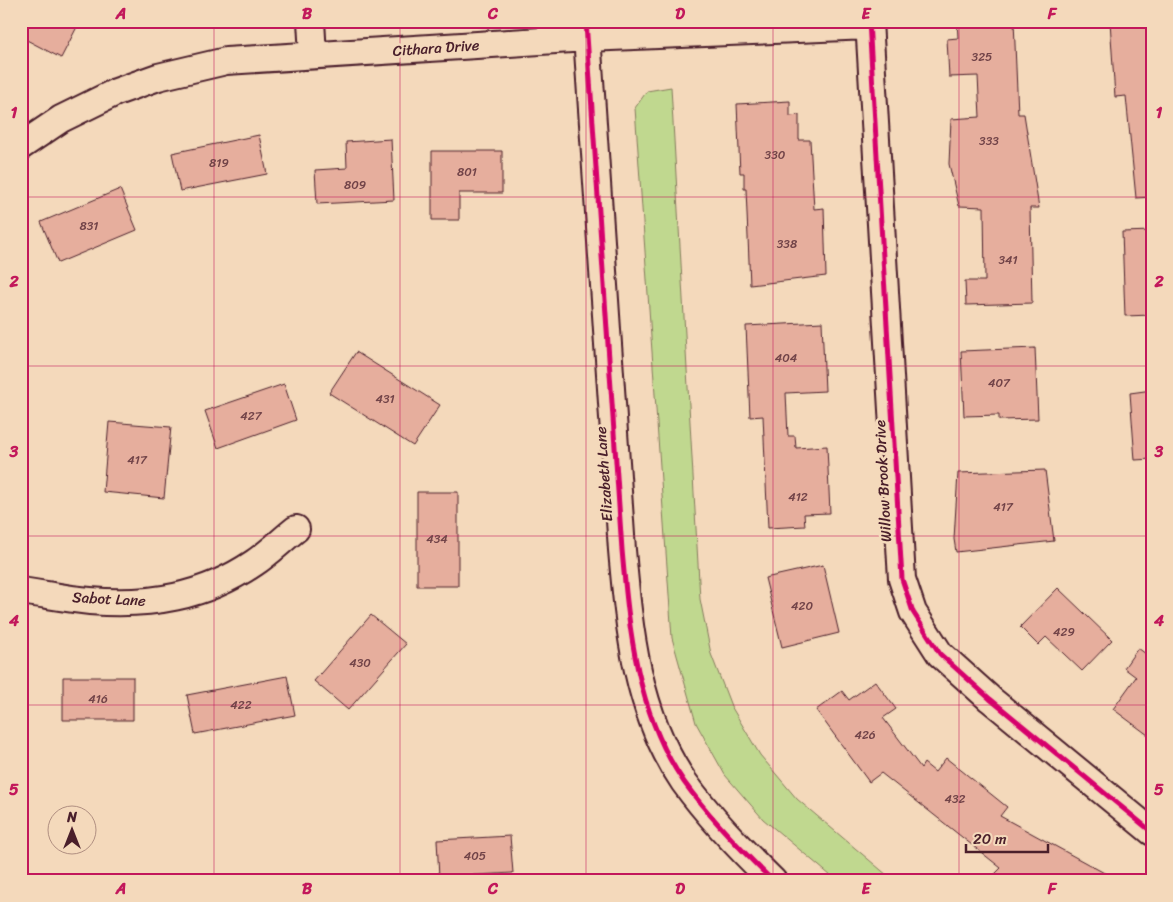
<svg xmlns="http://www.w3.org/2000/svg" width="1173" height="902" font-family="Sriracha,sans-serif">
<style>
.green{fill:#c0d88f;stroke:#857c5d}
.building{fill:#e6ae9d;stroke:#4a1f2b}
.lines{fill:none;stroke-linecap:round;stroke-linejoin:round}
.street-casing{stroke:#4a1f2b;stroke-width:30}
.street{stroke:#f4d9bb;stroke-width:26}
.cycleway-casing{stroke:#f4d9bb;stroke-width:8}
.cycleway{stroke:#d6006c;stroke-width:5}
.grid{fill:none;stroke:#c2185b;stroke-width:1;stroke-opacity:0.55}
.labels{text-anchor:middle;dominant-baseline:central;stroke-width:5;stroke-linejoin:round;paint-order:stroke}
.number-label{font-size:12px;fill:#714348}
.street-label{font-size:15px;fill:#4a1f2b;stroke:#f4d9bb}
.neatline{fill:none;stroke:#c2185b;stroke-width:2}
.grid-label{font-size:16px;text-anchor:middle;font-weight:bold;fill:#c2185b}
</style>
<rect width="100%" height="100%" fill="#f4d9bb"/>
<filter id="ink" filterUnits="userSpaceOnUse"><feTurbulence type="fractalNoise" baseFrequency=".02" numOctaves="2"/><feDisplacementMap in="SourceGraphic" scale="10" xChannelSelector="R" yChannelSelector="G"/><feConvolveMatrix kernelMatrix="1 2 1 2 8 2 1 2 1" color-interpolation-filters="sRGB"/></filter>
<g filter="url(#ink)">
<path class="green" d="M 671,87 L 700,599 L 711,654 L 731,706 L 760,755 L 797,799 L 894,881 L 837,881 L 763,819 L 725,775 L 696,723 L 672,638 L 635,108 L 647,91 Z"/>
<path class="building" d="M 21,21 L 80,21 L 61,58 L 21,37 Z
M 957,21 L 1014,21 L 1018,114 L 1024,114 L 1039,208 L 1030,208 L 1032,303 L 966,305 L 965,281 L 985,281 L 984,207 L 959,206 L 949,164 L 951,119 L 980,117 L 978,76 L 949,77 L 947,39 L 958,38 Z
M 1110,21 L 1152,21 L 1152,197 L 1136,198 L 1126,96 L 1115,97 Z
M 790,101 L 790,116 L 799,115 L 799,140 L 810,140 L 814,209 L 824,208 L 826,276 L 750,285 L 746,189 L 744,189 L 744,173 L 740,173 L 737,104 Z
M 259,135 L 267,174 L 180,191 L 172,153 Z
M 391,139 L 394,200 L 317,204 L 315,170 L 347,168 L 346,142 Z
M 432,151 L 502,151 L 502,193 L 459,193 L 459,220 L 432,220 Z
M 120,189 L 137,230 L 58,263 L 41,222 Z
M 1152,231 L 1152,315 L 1125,316 L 1122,232 Z
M 822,322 L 825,391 L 786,393 L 788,436 L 795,436 L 796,448 L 827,446 L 830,513 L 804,514 L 805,526 L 768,528 L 763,416 L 750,417 L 746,326 Z
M 1035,348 L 1038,419 L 999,420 L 999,415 L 964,416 L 961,351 Z
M 356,352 L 440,405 L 413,446 L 329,393 Z
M 284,384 L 296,420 L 218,448 L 205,411 Z
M 1152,390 L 1152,459 L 1135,460 L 1130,393 Z
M 109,422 L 171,427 L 164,498 L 103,492 Z
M 1045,470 L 1054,541 L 956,552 L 954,539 L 958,473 Z
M 417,492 L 458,492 L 458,586 L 417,586 Z
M 823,565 L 839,633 L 782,647 L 765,578 Z
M 1058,588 L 1112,640 L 1082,671 L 1046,637 L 1038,645 L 1020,627 Z
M 371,615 L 406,644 L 348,710 L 314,681 Z
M 1138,648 L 1150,657 L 1152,654 L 1152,738 L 1113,709 L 1136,677 L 1124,668 Z
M 287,676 L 295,715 L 195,734 L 187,695 Z
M 63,677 L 133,677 L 133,720 L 63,720 Z
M 875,681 L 896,709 L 883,718 L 921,768 L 924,763 L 935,772 L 946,758 L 1007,807 L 1000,816 L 1119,881 L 988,881 L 1001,868 L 881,773 L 869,782 L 816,710 L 842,691 L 849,700 Z
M 510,836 L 513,873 L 439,877 L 437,840 Z"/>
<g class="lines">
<defs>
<path id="street" d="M 311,21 L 313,55
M 586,21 L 622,550 C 629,630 637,714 684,782 C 710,818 741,850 773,881
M 869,21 L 902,579 L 913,612 L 940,654 L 990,699 L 1152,832
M 21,146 L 61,119 L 116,92 L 158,77 L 226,61 L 587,38 L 869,26
M 21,591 C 44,594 67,599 90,601 C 150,606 204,597 254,563 C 269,553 282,540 296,529"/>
</defs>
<use href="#street" class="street-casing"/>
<use href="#street" class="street"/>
<defs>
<path id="cycleway" d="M 586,21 L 622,550 C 629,630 637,714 684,782 C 710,818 741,850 773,881
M 869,21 L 902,579 L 913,612 L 940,654 L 990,699 L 1152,832"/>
</defs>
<use href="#cycleway" class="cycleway-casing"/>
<use href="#cycleway" class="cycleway"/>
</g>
</g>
<path class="grid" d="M 214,21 L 214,881M 400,21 L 400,881M 586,21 L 586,881M 773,21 L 773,881M 959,21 L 959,881M 21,197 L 1152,197M 21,366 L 1152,366M 21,536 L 1152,536M 21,705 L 1152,705"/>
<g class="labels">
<g class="number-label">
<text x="982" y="57">325</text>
<text x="989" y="141">333</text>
<text x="775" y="155">330</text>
<text x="219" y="163">819</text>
<text x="467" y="172">801</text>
<text x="355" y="185">809</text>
<text x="89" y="226">831</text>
<text x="787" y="244">338</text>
<text x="1008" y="260">341</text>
<text x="786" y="358">404</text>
<text x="999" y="383">407</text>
<text x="385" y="399">431</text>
<text x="251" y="416">427</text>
<text x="137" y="460">417</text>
<text x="798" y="497">412</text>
<text x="1003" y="507">417</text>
<text x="437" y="539">434</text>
<text x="802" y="606">420</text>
<text x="1064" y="632">429</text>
<text x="360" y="663">430</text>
<text x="98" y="699">416</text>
<text x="241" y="705">422</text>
<text x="865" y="735">426</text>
<text x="955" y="799">432</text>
<text x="475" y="856">405</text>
</g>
<g class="street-label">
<text transform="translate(436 48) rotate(-4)">Cithara Drive</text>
<text transform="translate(604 474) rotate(-94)">Elizabeth Lane</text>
<text transform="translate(883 481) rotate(-93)">Willow Brook Drive</text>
<text transform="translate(109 599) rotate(3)">Sabot Lane</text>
</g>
</g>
<rect width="1173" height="902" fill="none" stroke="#f4d9bb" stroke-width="55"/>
<g transform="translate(72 830)"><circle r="24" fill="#f4d9bb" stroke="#b08f81"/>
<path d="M0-4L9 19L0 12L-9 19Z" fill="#4a1f2b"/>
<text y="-8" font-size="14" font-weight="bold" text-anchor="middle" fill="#4a1f2b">N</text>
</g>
<path d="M966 844v8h82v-8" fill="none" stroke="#4a1f2b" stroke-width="2.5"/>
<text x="973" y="844" font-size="15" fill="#4a1f2b" stroke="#f4d9bb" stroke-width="4" paint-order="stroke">20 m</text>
<rect x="28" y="28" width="1118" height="846" class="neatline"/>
<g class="grid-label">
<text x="121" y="19">A</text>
<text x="307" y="19">B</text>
<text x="493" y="19">C</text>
<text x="680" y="19">D</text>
<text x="866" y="19">E</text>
<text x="1052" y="19">F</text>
<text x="14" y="118">1</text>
<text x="1159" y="118">1</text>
<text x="14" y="287">2</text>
<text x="1159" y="287">2</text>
<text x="14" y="457">3</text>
<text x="1159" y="457">3</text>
<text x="14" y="626">4</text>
<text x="1159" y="626">4</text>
<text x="14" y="795">5</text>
<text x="1159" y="795">5</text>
<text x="121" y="894">A</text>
<text x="307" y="894">B</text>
<text x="493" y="894">C</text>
<text x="680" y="894">D</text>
<text x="866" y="894">E</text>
<text x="1052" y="894">F</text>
</g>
</svg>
